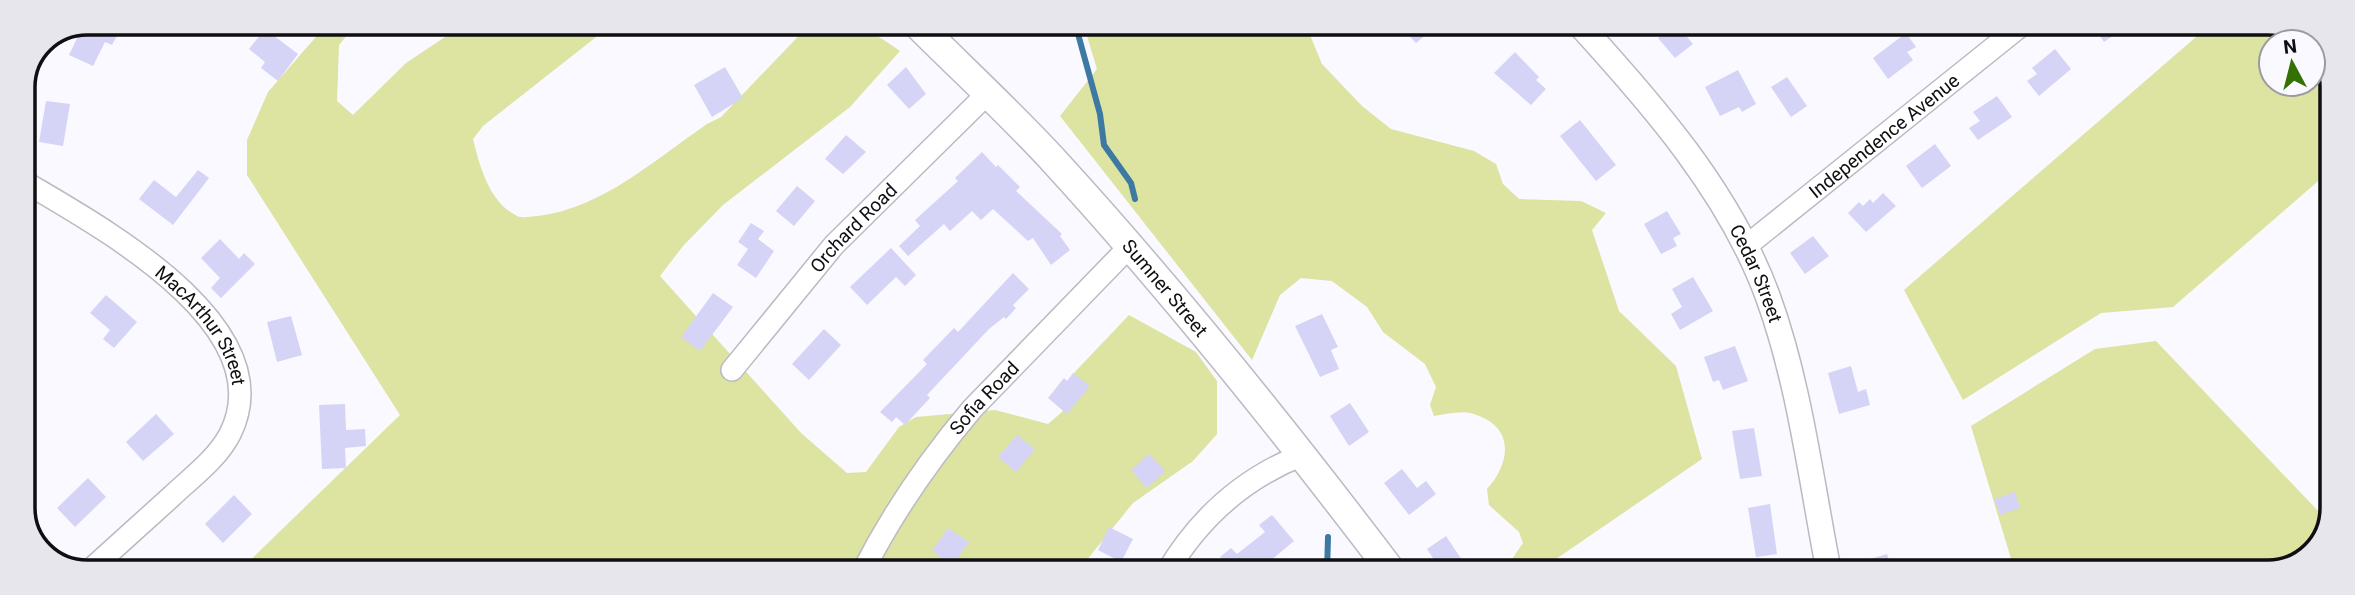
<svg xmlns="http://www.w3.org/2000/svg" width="2355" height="595" font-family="Roboto,sans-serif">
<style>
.green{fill:#dde3a1}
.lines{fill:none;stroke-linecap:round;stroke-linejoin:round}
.stream{stroke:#3d79a2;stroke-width:6}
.building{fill:#d5d4f6}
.minor-casing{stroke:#babac3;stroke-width:24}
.tertiary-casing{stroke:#babac3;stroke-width:27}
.secondary-casing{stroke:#babac3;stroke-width:31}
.minor{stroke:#fff;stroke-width:21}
.tertiary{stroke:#fff;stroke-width:24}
.secondary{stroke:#fff;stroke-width:28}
.labels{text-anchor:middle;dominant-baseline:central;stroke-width:5;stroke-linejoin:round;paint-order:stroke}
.street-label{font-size:19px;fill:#0f0f12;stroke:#f9f9ff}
.rim{fill:none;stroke:#0f0f12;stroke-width:3.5}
</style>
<rect width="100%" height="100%" fill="#f9f9ff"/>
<path class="green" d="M 328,23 L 357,23 L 339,45 L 337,101 L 353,115 L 406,63 L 466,23 L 614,23 L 483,126 L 473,139 C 480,167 489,202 517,216 C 524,219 531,216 538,216 C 603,208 654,160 707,124 L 721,117 L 811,23 C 852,23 867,27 900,51 L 850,107 L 723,205 L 683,246 L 660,276 L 801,433 L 847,473 L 866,472 L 899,427 L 916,417 L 995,410 L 1048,424 L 1062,412 L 1072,375 L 1129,315 L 1196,352 L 1217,381 L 1217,434 L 1193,461 L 1133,503 L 1077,572 L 239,571 L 400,415 L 247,175 L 247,140 L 268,92 Z
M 1083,23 L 1305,23 L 1322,64 L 1362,106 L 1391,129 L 1474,151 L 1496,164 L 1503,184 L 1519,199 L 1581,201 L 1606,213 L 1592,230 L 1619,311 L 1676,366 L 1702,459 L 1537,572 L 1503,572 L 1523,543 L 1519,532 L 1489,505 L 1487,489 C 1511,462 1515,427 1474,414 C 1462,410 1447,414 1434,416 L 1430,405 L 1436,387 L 1425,364 L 1383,332 L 1367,307 L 1332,281 L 1301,278 L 1280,295 L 1252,360 L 1060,116 L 1097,69 Z
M 2211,24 L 2281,24 L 2312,42 L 2271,42 L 2271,84 L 2313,84 L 2313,43 L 2316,45 L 2332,79 L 2332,169 L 2173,307 L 2101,313 L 1963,400 L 1904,290 Z
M 2156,341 L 2321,514 L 2331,506 L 2331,521 L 2307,559 L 2268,572 L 2015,572 L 1971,426 L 2095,349 Z"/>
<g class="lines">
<path class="stream" d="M 1075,23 L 1100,114 L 1104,145 L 1131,183 L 1135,199
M 1327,572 L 1328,537"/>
</g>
<path class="building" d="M 100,23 L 119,32 L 112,45 L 105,42 L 93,66 L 69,55 L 84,24 Z
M 1398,24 L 1439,24 L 1416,43 Z
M 1655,24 L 1676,24 L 1693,44 L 1675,58 L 1658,38 L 1663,33 Z
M 2092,24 L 2130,24 L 2104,42 Z
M 265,29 L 298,54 L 278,81 L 261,68 L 265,62 L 249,49 Z
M 1906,33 L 1916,47 L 1907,52 L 1913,60 L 1888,79 L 1873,58 Z
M 2055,49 L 2071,69 L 2039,96 L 2027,81 L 2037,74 L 2032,68 Z
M 1515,52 L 1539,77 L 1536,80 L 1546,89 L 1531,105 L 1494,73 Z
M 725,67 L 743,98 L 712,117 L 694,85 Z
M 906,67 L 926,94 L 909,109 L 887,85 Z
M 1738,70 L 1756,104 L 1742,112 L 1739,107 L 1720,116 L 1705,87 Z
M 1787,77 L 1807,106 L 1791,117 L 1771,87 Z
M 1997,96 L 2012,117 L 1978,140 L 1969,128 L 1980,121 L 1973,112 Z
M 46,101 L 70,104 L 63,146 L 39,142 Z
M 1580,120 L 1616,165 L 1596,181 L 1560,136 Z
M 846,135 L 866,152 L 843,174 L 825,159 Z
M 1935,144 L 1951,166 L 1922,188 L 1906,166 Z
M 982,152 L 996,167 L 998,165 L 1020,187 L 1016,191 L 1062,234 L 1060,236 L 1070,250 L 1051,265 L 1033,238 L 1028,241 L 993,209 L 981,220 L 972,211 L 950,231 L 944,224 L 908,256 L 899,246 L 920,226 L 915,220 L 958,181 L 955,178 Z
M 198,170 L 209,178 L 173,225 L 139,199 L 154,180 L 176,197 Z
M 797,186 L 815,201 L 794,226 L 776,211 Z
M 1883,193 L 1896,206 L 1866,232 L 1848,213 L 1859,202 L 1863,206 L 1870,199 L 1873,203 Z
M 1667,211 L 1681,234 L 1673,238 L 1677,246 L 1661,254 L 1644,224 Z
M 751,223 L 764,231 L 758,239 L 774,251 L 756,278 L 737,265 L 748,249 L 738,242 Z
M 1813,236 L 1829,256 L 1805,274 L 1790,253 Z
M 220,239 L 239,259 L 244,253 L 255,264 L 221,298 L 211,288 L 220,278 L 201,258 Z
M 891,248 L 916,275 L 905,286 L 896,277 L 867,305 L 850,287 Z
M 1013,273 L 1029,289 L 1013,305 L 1016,308 L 1006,319 L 1004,317 L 989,329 L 927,395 L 930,398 L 905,425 L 896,417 L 892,422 L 880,412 L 927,364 L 923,360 L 954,328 L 958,332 Z
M 1693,277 L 1713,311 L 1680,330 L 1671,314 L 1682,307 L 1672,289 Z
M 713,293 L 733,307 L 700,351 L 681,337 Z
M 106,295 L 137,322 L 114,348 L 103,339 L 110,330 L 90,313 Z
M 1322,314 L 1338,347 L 1331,350 L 1339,369 L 1320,377 L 1295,326 Z
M 291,316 L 302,355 L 277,362 L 267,322 Z
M 824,329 L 841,345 L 809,380 L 792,364 Z
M 1735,346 L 1748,381 L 1723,390 L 1719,380 L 1713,382 L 1704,357 Z
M 1851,366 L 1858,392 L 1866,389 L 1870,405 L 1839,414 L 1828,373 Z
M 1073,373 L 1090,386 L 1067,414 L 1048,398 L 1064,378 L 1067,381 Z
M 1350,403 L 1369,432 L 1349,446 L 1330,416 Z
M 345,404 L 346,430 L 365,429 L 366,446 L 345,448 L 346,468 L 322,469 L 319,405 Z
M 156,414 L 174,434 L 143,461 L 126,442 Z
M 1754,428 L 1762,476 L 1740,479 L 1732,431 Z
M 1017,435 L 1035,449 L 1016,472 L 998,457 Z
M 1149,454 L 1165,471 L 1147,488 L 1131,470 Z
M 1402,469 L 1417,488 L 1426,481 L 1436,494 L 1409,515 L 1384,483 Z
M 88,478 L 106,497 L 75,527 L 57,508 Z
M 2015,492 L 2020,508 L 2000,515 L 1994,499 Z
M 234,495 L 252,514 L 223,543 L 205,524 Z
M 1770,504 L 1777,554 L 1756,557 L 1748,508 Z
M 1272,515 L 1294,541 L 1257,572 L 1216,572 L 1225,564 L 1220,557 L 1231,548 L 1237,554 L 1265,532 L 1259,525 Z
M 1109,527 L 1133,539 L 1121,562 L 1098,550 Z
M 948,528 L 969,542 L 952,566 L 932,551 Z
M 1446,536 L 1470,572 L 1442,572 L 1427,549 Z
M 1887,554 L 1893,572 L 1844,572 L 1843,567 Z"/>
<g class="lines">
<defs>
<g id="minor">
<path id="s1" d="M 23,181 C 95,224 285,325 230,434 C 217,459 192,477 172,496 C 144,521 117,546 89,571"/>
<path id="s2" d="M 1745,247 L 2023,24"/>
<path id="s3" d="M 732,370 L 834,245 L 987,94"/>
<path id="s4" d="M 863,571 C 893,512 929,460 972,409 L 1130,246"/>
<path d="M 1167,572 C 1199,518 1244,478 1302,455"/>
</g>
<g id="tertiary">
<path id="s5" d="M 1579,24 C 1653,105 1730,193 1768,297 C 1800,385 1811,481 1829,572"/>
</g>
<g id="secondary">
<path id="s6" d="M 916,23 C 962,69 1011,114 1055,162 C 1174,292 1285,431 1392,572"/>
</g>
</defs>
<use href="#minor" class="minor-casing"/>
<use href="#tertiary" class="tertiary-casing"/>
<use href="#secondary" class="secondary-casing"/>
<use href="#minor" class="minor"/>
<use href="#tertiary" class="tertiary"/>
<use href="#secondary" class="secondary"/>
</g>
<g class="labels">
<g class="street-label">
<text stroke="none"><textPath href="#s2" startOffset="178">Independence Avenue</textPath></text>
<text stroke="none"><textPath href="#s3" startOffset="187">Orchard Road</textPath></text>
<text stroke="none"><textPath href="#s5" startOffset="308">Cedar Street</textPath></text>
<text stroke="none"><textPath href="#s6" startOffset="364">Sumner Street</textPath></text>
<text stroke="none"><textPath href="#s1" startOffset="234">MacArthur Street</textPath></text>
<text stroke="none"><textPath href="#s4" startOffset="212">Sofia Road</textPath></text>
</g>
</g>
<path d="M0 0H2355V595H0ZM87 35H2268A52 52 0 0 1 2320 87V508A52 52 0 0 1 2268 560H87A52 52 0 0 1 35 508V87A52 52 0 0 1 87 35Z" fill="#e6e6ec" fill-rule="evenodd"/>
<path class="rim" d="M87 35H2268A52 52 0 0 1 2320 87V508A52 52 0 0 1 2268 560H87A52 52 0 0 1 35 508V87A52 52 0 0 1 87 35Z"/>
<g transform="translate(2292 63) rotate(353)"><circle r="33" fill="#f9f9ff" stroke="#9b9ba0" stroke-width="2"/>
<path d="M0-5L12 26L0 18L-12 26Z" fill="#337105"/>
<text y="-10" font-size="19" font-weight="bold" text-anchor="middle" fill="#0f0f12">N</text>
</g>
</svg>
